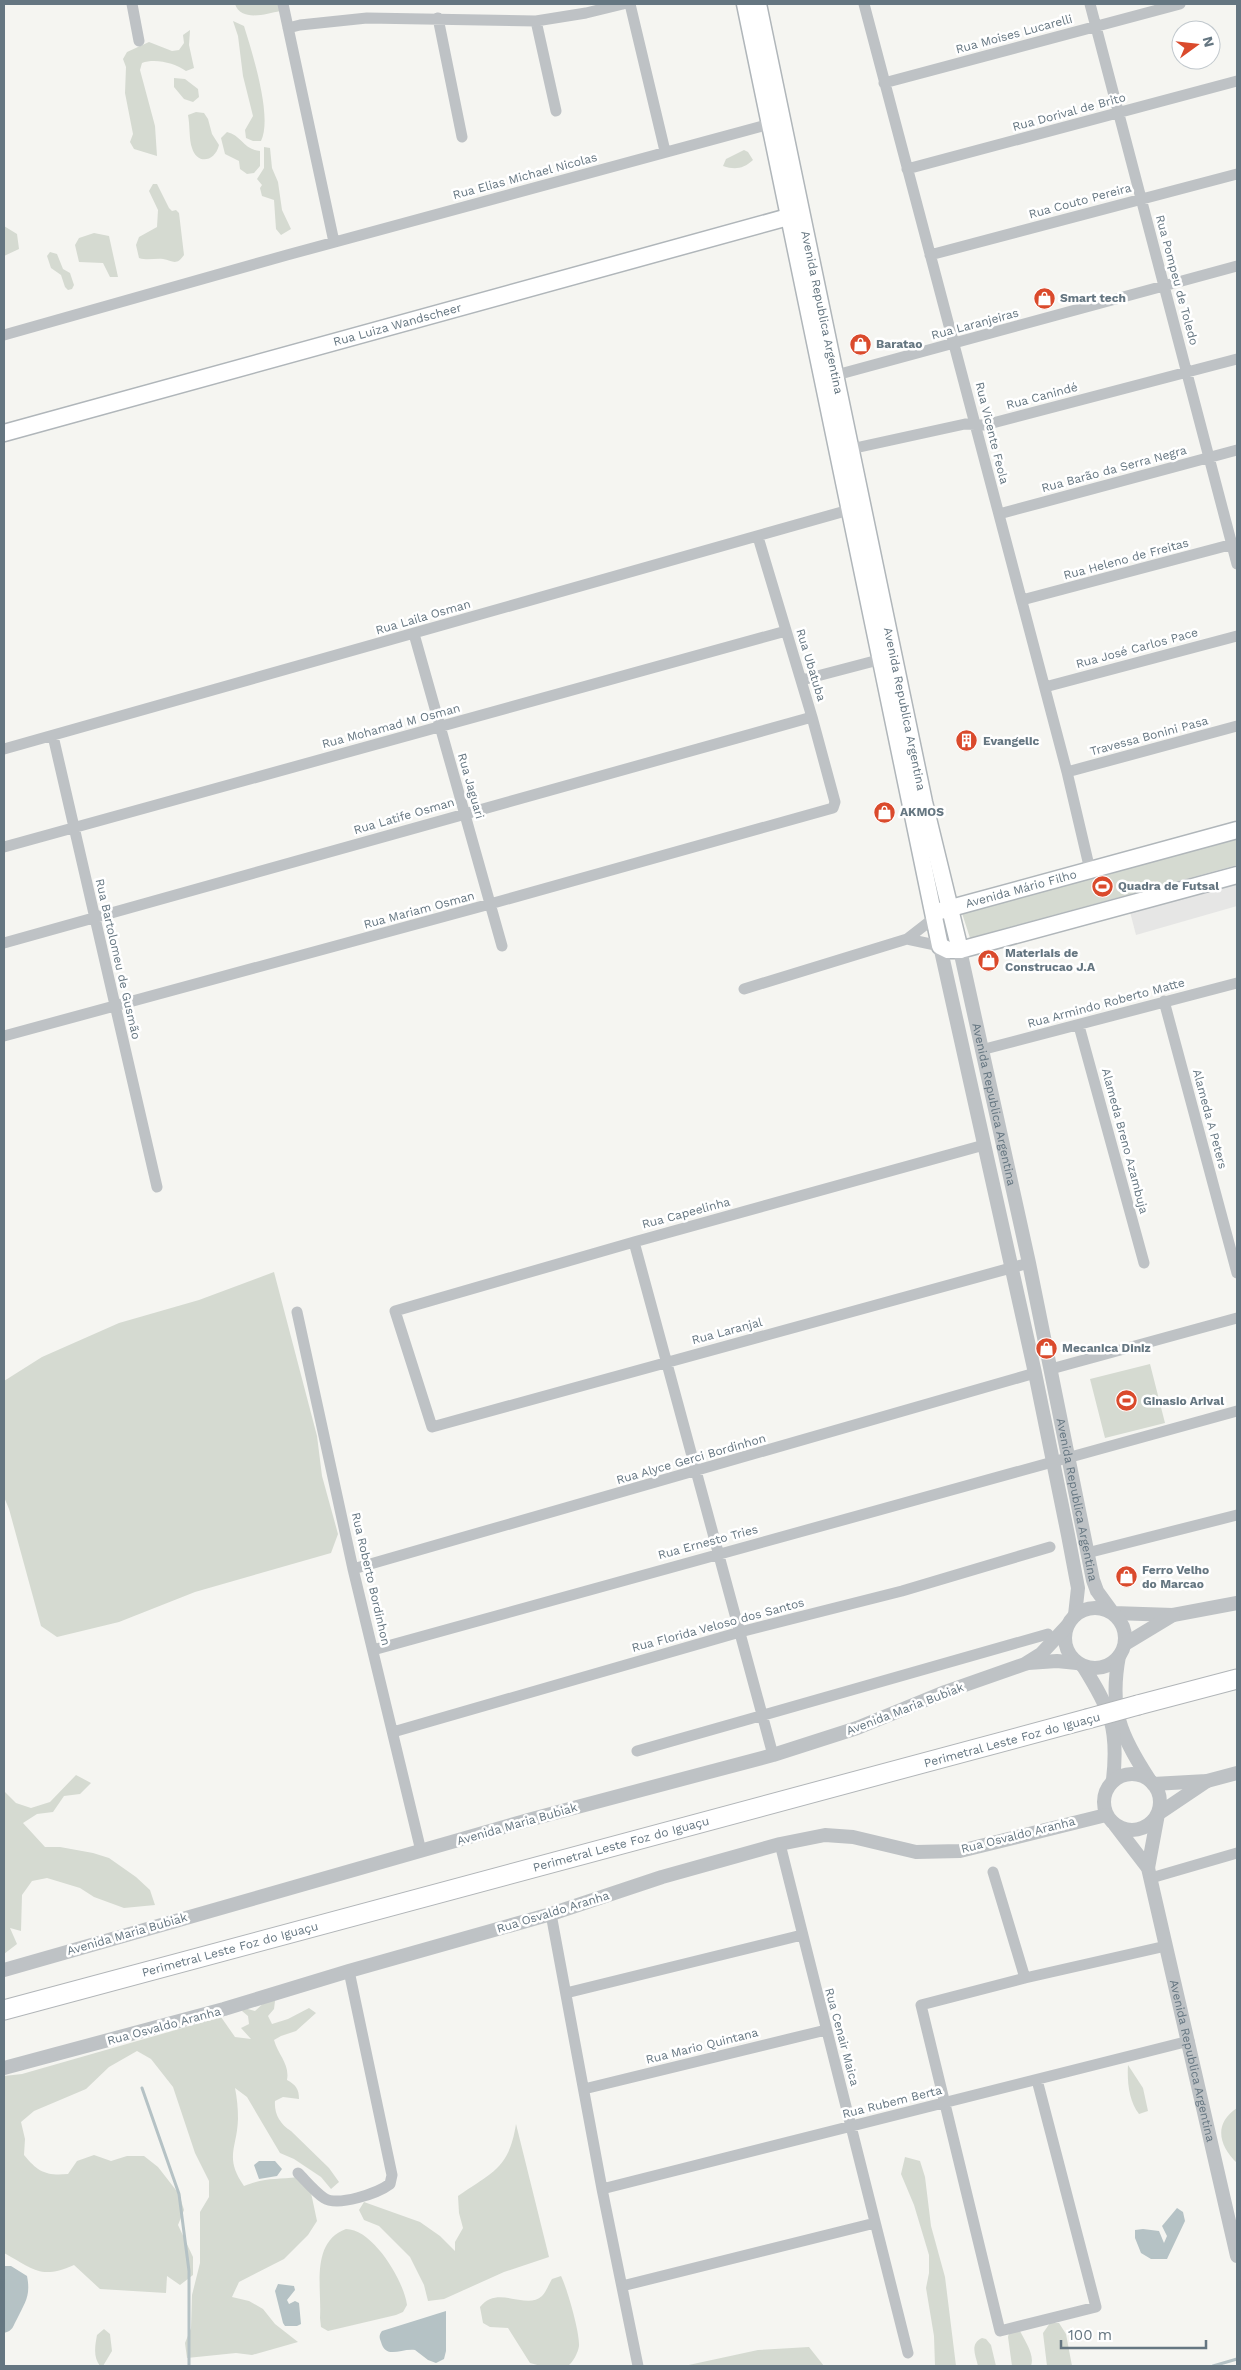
<svg xmlns="http://www.w3.org/2000/svg" width="1241" height="2370" font-family="'Work Sans',sans-serif">
<style>
.built{fill:#e6e6e5}
.green{fill:#d5dad1}
.water{fill:#b5c2c5}
.lines{fill:none;stroke-linecap:round;stroke-linejoin:round}
.stream{stroke:#b5c2c5;stroke-width:3}
.secondary-casing{stroke:#b0b6ba;stroke-width:19}
.trunk-casing{stroke:#b1b5b8;stroke-width:21}
.minor{stroke:#bec2c5;stroke-width:11}
.tertiary{stroke:#bec2c5;stroke-width:14}
.secondary{stroke:#fff;stroke-width:16}
.trunk{stroke:#fff;stroke-width:19}
.trunk-bridge-casing{stroke:#b1b5b8;stroke-width:21;stroke-linecap:butt}
.trunk-bridge{stroke:#fff;stroke-width:19}
.labels{text-anchor:middle;dominant-baseline:central;stroke-width:5;stroke-linejoin:round;paint-order:stroke}
.street-label{font-size:12px;fill:#657681;stroke:#fff}
.poi-label{font-size:12px;font-weight:bold;fill:#657681;stroke:#fff;text-anchor:start}
</style>
<rect width="100%" height="100%" fill="#f5f5f1"/>
<path class="built" d="M 1237,879 L 1237,906 L 1136,935 L 1129,908 Z"/>
<path class="green" d="M 235,4 L 282,4 L 280,11 C 266,14 241,22 235,4 Z
M 233,21 L 244,26 C 252,52 273,117 261,141 L 253,141 L 246,138 L 245,130 L 253,116 L 243,76 L 238,36 Z
M 190,30 L 189,45 L 194,68 L 186,71 C 175,63 155,58 142,63 L 140,70 L 155,126 L 157,156 L 134,149 L 130,142 L 133,134 L 125,93 L 126,67 L 123,59 L 127,52 L 149,42 L 172,51 L 179,50 L 184,43 L 183,35 Z
M 174,78 L 185,79 L 198,89 L 199,97 L 193,102 L 184,99 L 174,87 Z
M 196,112 L 204,113 L 208,119 L 212,134 L 219,145 C 215,162 197,165 192,148 C 189,140 190,125 188,115 Z
M 227,132 C 241,135 244,150 260,151 L 260,166 L 254,173 L 247,174 L 240,169 L 239,161 L 225,154 L 221,138 Z
M 264,147 L 270,148 L 272,168 L 278,182 L 282,210 L 291,229 L 281,235 L 276,229 L 274,200 L 262,196 L 260,188 L 262,185 L 257,179 L 264,168 Z
M 744,150 L 748,152 L 753,160 C 743,169 735,170 723,166 L 726,159 Z
M 153,184 L 157,184 L 169,208 L 172,211 L 176,210 L 179,213 L 184,255 C 176,267 172,260 163,259 C 155,258 148,261 139,258 L 136,245 L 139,237 L 157,227 L 158,210 L 149,191 Z
M 4,226 L 17,234 L 19,249 L 4,256 Z
M 94,233 L 109,236 L 118,277 L 110,277 L 103,263 L 79,262 L 75,245 L 79,238 Z
M 50,252 L 57,254 L 63,269 L 70,273 L 74,285 L 72,289 L 68,290 L 65,287 L 61,275 L 51,268 L 47,256 Z
M 1237,836 L 1237,865 L 970,938 L 961,910 Z
M 274,1272 L 317,1436 L 322,1476 L 338,1534 L 331,1553 L 195,1592 L 119,1622 L 57,1637 L 41,1626 L 9,1509 L 4,1497 L 4,1381 L 42,1357 L 119,1323 L 199,1300 Z
M 1150,1364 L 1165,1423 L 1105,1438 L 1090,1379 Z
M 76,1775 L 91,1783 L 80,1794 L 64,1796 L 53,1812 L 37,1814 L 23,1823 L 45,1847 L 60,1847 L 93,1853 L 109,1858 L 136,1877 L 150,1890 L 155,1905 L 124,1908 L 94,1897 L 80,1888 L 47,1878 L 32,1881 L 22,1895 L 21,1931 L 10,1928 L 17,1944 L 4,1954 L 4,1791 L 16,1803 L 31,1808 L 50,1802 Z
M 267,2000 L 275,2001 L 274,2009 L 268,2016 L 272,2024 L 288,2019 L 309,2008 L 316,2013 L 296,2031 L 281,2036 L 274,2040 C 278,2055 290,2064 287,2080 C 296,2085 299,2089 299,2099 L 283,2097 L 275,2101 C 274,2114 280,2124 291,2131 L 329,2168 L 339,2182 L 331,2189 L 321,2177 L 294,2159 L 280,2153 L 247,2097 L 235,2088 C 237,2098 238,2108 238,2119 C 237,2149 224,2157 244,2186 C 266,2177 276,2180 298,2177 L 310,2188 L 317,2221 L 308,2235 L 284,2259 L 239,2282 L 232,2297 L 249,2301 L 263,2309 L 275,2324 L 298,2342 L 252,2355 L 236,2353 L 187,2358 L 185,2343 L 191,2328 L 192,2295 L 200,2263 L 200,2212 L 209,2197 L 209,2181 L 195,2153 L 173,2087 L 151,2059 L 137,2051 L 109,2067 L 86,2089 L 34,2111 L 21,2122 L 25,2139 L 24,2155 C 38,2172 46,2176 68,2174 L 77,2161 L 94,2155 L 111,2161 L 127,2156 L 144,2156 L 158,2167 L 179,2194 L 184,2210 L 178,2225 L 193,2257 L 193,2275 L 180,2285 L 167,2276 L 166,2293 L 100,2289 L 74,2265 C 40,2280 34,2269 4,2253 L 4,2076 L 22,2074 L 221,2017 L 235,2037 L 251,2039 L 241,2028 L 249,2024 L 248,2016 L 242,2011 L 244,2008 L 255,2011 Z
M 1128,2065 L 1143,2088 L 1148,2111 L 1139,2114 C 1129,2101 1127,2082 1128,2065 Z
M 1237,2108 L 1237,2163 C 1218,2145 1214,2123 1237,2108 Z
M 516,2124 L 549,2257 L 504,2272 L 444,2299 L 428,2301 L 424,2285 L 410,2257 L 379,2226 L 364,2220 L 359,2210 L 364,2202 L 420,2222 L 440,2236 L 455,2251 L 455,2242 L 463,2228 L 459,2213 L 458,2196 C 492,2172 509,2169 516,2124 Z
M 905,2157 L 920,2161 L 925,2177 L 931,2226 L 945,2277 L 956,2366 L 935,2366 L 934,2336 L 926,2288 L 929,2273 L 929,2255 L 914,2205 L 901,2174 Z
M 346,2229 C 373,2229 404,2281 407,2305 L 403,2312 L 396,2315 L 328,2331 L 321,2327 L 320,2318 C 322,2289 310,2242 346,2229 Z
M 561,2276 C 567,2288 580,2333 579,2346 C 578,2353 573,2362 568,2366 L 541,2366 L 530,2363 L 508,2328 L 490,2327 L 483,2323 L 480,2307 C 498,2284 526,2311 542,2296 C 546,2292 549,2284 552,2279 Z
M 1050,2323 L 1059,2323 L 1066,2334 L 1072,2366 L 1047,2366 L 1043,2333 Z
M 104,2329 L 110,2334 L 112,2351 L 103,2366 L 100,2366 C 93,2357 95,2346 97,2335 Z
M 1020,2331 C 1025,2341 1035,2355 1031,2366 L 1012,2366 L 1008,2337 L 1009,2333 Z
M 982,2338 L 986,2339 L 991,2345 L 996,2366 L 978,2366 C 976,2356 969,2344 982,2338 Z
M 809,2347 L 824,2366 L 684,2366 L 758,2350 Z"/>
<path class="water" d="M 259,2161 L 275,2161 L 282,2169 L 277,2176 L 259,2179 L 254,2165 Z
M 1177,2208 L 1183,2212 L 1185,2221 L 1167,2259 L 1151,2259 L 1141,2253 L 1135,2238 L 1135,2230 L 1143,2229 L 1159,2231 L 1164,2243 L 1167,2236 L 1162,2226 Z
M 4,2266 L 11,2266 L 27,2276 C 31,2296 25,2302 17,2319 C 13,2326 13,2331 4,2333 Z
M 278,2284 L 294,2286 L 295,2290 L 287,2300 L 289,2304 L 295,2301 L 299,2303 L 301,2324 L 297,2326 L 285,2326 L 283,2323 L 275,2291 Z
M 446,2311 L 446,2351 L 444,2359 L 436,2363 L 428,2360 L 415,2350 C 401,2348 386,2360 381,2342 C 379,2337 379,2335 382,2331 Z"/>
<g class="lines">
<path class="stream" d="M 142,2088 L 179,2194 L 189,2271 L 189,2366
M 1213,2366 L 1237,2359"/>
<defs>
<g id="secondary">
<path d="M 745,4 L 940,946 L 948,950 L 960,950 L 1237,875"/>
<path id="s3" d="M 758,4 L 924,802 L 960,950"/>
<path id="s4" d="M 4,433 L 799,214"/>
<path id="s5" d="M 940,911 L 1237,830"/>
</g>
<g id="trunk">
<path d="M 1138,1705 L 1237,1679"/>
<path id="s6" d="M 4,2010 L 1087,1719"/>
</g>
</defs>
<use href="#secondary" class="secondary-casing"/>
<use href="#trunk" class="trunk-casing"/>
<path class="minor" d="M 132,4 L 139,41
M 283,4 L 334,242
M 630,4 L 665,151
M 864,4 L 1067,772 L 1090,870
M 1090,4 L 1237,564
M 438,18 L 462,137
M 536,21 L 556,111
M 288,28 L 300,25 L 367,18 L 536,21 L 586,13 L 623,4
M 884,83 L 1180,4
M 907,169 L 1237,81
M 930,255 L 1237,174
M 4,335 L 287,255 L 770,124
M 829,377 L 1237,266
M 846,450 L 965,424 L 985,425 L 1237,359
M 999,514 L 1237,450
M 1022,600 L 1237,543
M 414,634 L 502,946
M 802,680 L 882,659
M 1045,687 L 1237,636
M 53,736 L 157,1187
M 4,749 L 856,508
M 1067,772 L 1237,726
M 4,847 L 786,631
M 907,939 L 940,946
M 4,943 L 812,717
M 744,989 L 907,939 L 934,918
M 1164,1001 L 1237,1273
M 1079,1026 L 1144,1263
M 4,1036 L 490,904 L 833,808 L 835,802 L 812,717 L 758,537
M 981,1050 L 1237,983
M 984,1145 L 634,1242 L 395,1311 L 432,1427 L 1029,1263
M 634,1242 L 773,1755
M 297,1312 L 353,1569 L 421,1851
M 1051,1369 L 1237,1318
M 1087,1553 L 1237,1515
M 353,1569 L 1035,1373
M 373,1650 L 1237,1411
M 393,1732 L 740,1632 L 902,1591 L 1050,1547
M 637,1751 L 1048,1634
M 780,1844 L 908,2353
M 993,1872 L 1025,1978
M 1151,1878 L 1237,1853
M 551,1914 L 602,2189 L 638,2366
M 566,1993 L 802,1935
M 1037,2080 L 1096,2307 L 1000,2331 L 921,2005 L 1025,1978 L 1166,1946
M 584,2089 L 826,2030
M 298,2173 C 306,2181 315,2192 324,2198 C 338,2207 378,2193 390,2184 L 392,2175 L 349,1971
M 602,2189 L 1189,2041
M 622,2286 L 875,2223"/>
<g class="tertiary">
<path d="M 940,946 L 1035,1373 L 1068,1535 L 1078,1588 L 1075,1615"/>
<path id="s1" d="M 960,950 L 1029,1263 L 1093,1580 L 1097,1591 L 1113,1613 L 1173,1615 L 1237,1603"/>
<circle cx="1095" cy="1638" r="30"/>
<path d="M 1125,1644 L 1173,1615"/>
<path d="M 1119,1656 C 1109,1709 1120,1735 1149,1779"/>
<path d="M 1028,1663 L 1057,1661 L 1077,1663"/>
<path d="M 1083,1666 C 1110,1709 1119,1728 1113,1780"/>
<circle cx="1132" cy="1802" r="28"/>
<path d="M 1153,1784 L 1207,1781 L 1237,1773"/>
<path id="s2" d="M 1115,1825 L 1148,1868 L 1237,2256"/>
<path d="M 1148,1868 L 1158,1814 L 1207,1781"/>
<path d="M 4,1970 L 532,1819 L 773,1755 L 857,1728 L 945,1692 L 1025,1664 L 1041,1654 L 1067,1626"/>
<path d="M 4,2068 L 224,2009 L 349,1971 L 551,1914 L 662,1877 L 780,1844 L 825,1835 L 853,1837 L 916,1852 L 960,1851 L 1106,1815"/>
</g>
<use href="#secondary" class="secondary"/>
<use href="#trunk" class="trunk"/>
<defs>
<path id="trunk-bridge" d="M 1087,1719 L 1138,1705"/>
</defs>
<use href="#trunk-bridge" class="trunk-bridge-casing"/>
<use href="#trunk-bridge" class="trunk-bridge"/>
</g>
<defs>
<symbol id="shop-disc" viewBox="-11 -11 22 22"><circle r="9.5" fill="#da4a2c" stroke="#fff"/><path d="M-5-2.5h2.3a2.7 3.5 0 0 1 5.4 0H5L5.5 6h-11ZM-1.5-2.5h3a1.5 2.3 0 0 0-3 0Z" fill="#fff"/></symbol>
<symbol id="building-disc" viewBox="-11 -11 22 22"><circle r="9.5" fill="#da4a2c" stroke="#fff"/><path d="M-4-6H4V6H1V3H-1V6H-4ZM-2.5-4.3h1.7v1.8h-1.7ZM.8-4.3h1.7v1.8H.8ZM-2.5-1h1.7V.8h-1.7ZM.8-1h1.7V.8H.8Z" fill="#fff"/></symbol>
<symbol id="stadium-disc" viewBox="-11 -11 22 22"><circle r="9.5" fill="#da4a2c" stroke="#fff"/><path d="M0-5a6.5 5 0 1 0 0 10a6.5 5 0 1 0 0-10ZM-3.5-1.8h7v3.6h-7Z" fill="#fff"/></symbol>
</defs>
<g fill-rule="evenodd">
<use href="#shop-disc" x="1032" y="286" width="25" height="25"/>
<use href="#shop-disc" x="848" y="332" width="25" height="25"/>
<use href="#building-disc" x="954" y="728" width="25" height="25"/>
<use href="#shop-disc" x="872" y="800" width="25" height="25"/>
<use href="#stadium-disc" x="1090" y="874" width="25" height="25"/>
<use href="#shop-disc" x="976" y="948" width="25" height="25"/>
<use href="#shop-disc" x="1034" y="1336" width="25" height="25"/>
<use href="#stadium-disc" x="1114" y="1388" width="25" height="25"/>
<use href="#shop-disc" x="1114" y="1564" width="25" height="25"/>
</g>
<g class="labels">
<g class="street-label">
<text transform="translate(1014 34) rotate(-15)">Rua Moises Lucarelli</text>
<text transform="translate(1069 112) rotate(-15)">Rua Dorival de Brito</text>
<text transform="translate(525 176) rotate(-15)">Rua Elias Michael Nicolas</text>
<text transform="translate(1080 201) rotate(-15)">Rua Couto Pereira</text>
<text transform="translate(1177 280) rotate(75)">Rua Pompeu de Toledo</text>
<text stroke="none"><textPath href="#s3" startOffset="315">Avenida Republica Argentina</textPath></text>
<text stroke="none"><textPath href="#s4" startOffset="408">Rua Luiza Wandscheer</textPath></text>
<text transform="translate(975 324) rotate(-15)">Rua Laranjeiras</text>
<text transform="translate(1042 396) rotate(-15)">Rua Canindé</text>
<text transform="translate(992 433) rotate(76)">Rua Vicente Feola</text>
<text transform="translate(1114 469) rotate(-15)">Rua Barão da Serra Negra</text>
<text transform="translate(1126 559) rotate(-15)">Rua Heleno de Freitas</text>
<text transform="translate(423 617) rotate(-16)">Rua Laila Osman</text>
<text transform="translate(1137 648) rotate(-15)">Rua José Carlos Pace</text>
<text transform="translate(811 665) rotate(73)">Rua Ubatuba</text>
<text stroke="none"><textPath href="#s3" startOffset="720">Avenida Republica Argentina</textPath></text>
<text transform="translate(391 726) rotate(-15)">Rua Mohamad M Osman</text>
<text transform="translate(1149 736) rotate(-15)">Travessa Bonini Pasa</text>
<text transform="translate(471 786) rotate(74)">Rua Jaguari</text>
<text transform="translate(404 816) rotate(-16)">Rua Latife Osman</text>
<text stroke="none"><textPath href="#s5" startOffset="84">Avenida Mário Filho</textPath></text>
<text transform="translate(419 910) rotate(-15)">Rua Mariam Osman</text>
<text transform="translate(118 959) rotate(77)">Rua Bartolomeu de Gusmão</text>
<text transform="translate(1106 1003) rotate(-15)">Rua Armindo Roberto Matte</text>
<text stroke="none"><textPath href="#s1" startOffset="158">Avenida Republica Argentina</textPath></text>
<text transform="translate(1210 1119) rotate(75)">Alameda A Peters</text>
<text transform="translate(1125 1141) rotate(75)">Alameda Breno Azambuja</text>
<text transform="translate(686 1213) rotate(-15)">Rua Capeelinha</text>
<text transform="translate(727 1331) rotate(-15)">Rua Laranjal</text>
<text transform="translate(691 1459) rotate(-16)">Rua Alyce Gerci Bordinhon</text>
<text stroke="none"><textPath href="#s1" startOffset="562">Avenida Republica Argentina</textPath></text>
<text transform="translate(708 1542) rotate(-15)">Rua Ernesto Tries</text>
<text transform="translate(371 1579) rotate(77)">Rua Roberto Bordinhon</text>
<text transform="translate(718 1625) rotate(-15)">Rua Florida Veloso dos Santos</text>
<text transform="translate(905 1709) rotate(-21)">Avenida Maria Bubiak</text>
<text transform="translate(1012 1740) rotate(-15)">Perimetral Leste Foz do Iguaçu</text>
<text transform="translate(517 1824) rotate(-16)">Avenida Maria Bubiak</text>
<text transform="translate(1018 1835) rotate(-14)">Rua Osvaldo Aranha</text>
<text stroke="none"><textPath href="#s6" startOffset="639">Perimetral Leste Foz do Iguaçu</textPath></text>
<text transform="translate(553 1912) rotate(-17)">Rua Osvaldo Aranha</text>
<text transform="translate(127 1934) rotate(-16)">Avenida Maria Bubiak</text>
<text stroke="none"><textPath href="#s6" startOffset="234">Perimetral Leste Foz do Iguaçu</textPath></text>
<text transform="translate(164 2026) rotate(-15)">Rua Osvaldo Aranha</text>
<text transform="translate(842 2037) rotate(75)">Rua Cenair Maica</text>
<text transform="translate(702 2046) rotate(-14)">Rua Mario Quintana</text>
<text stroke="none"><textPath href="#s2" startOffset="252">Avenida Republica Argentina</textPath></text>
<text transform="translate(892 2102) rotate(-14)">Rua Rubem Berta</text>
</g>
<g class="poi-label">
<text x="1060" y="298">Smart tech</text>
<text x="876" y="344">Baratao</text>
<text x="983" y="741">Evangelic</text>
<text x="900" y="812">AKMOS</text>
<text x="1118" y="886">Quadra de Futsal</text>
<text x="1005" y="953">Materiais de<tspan x="1005" dy="14">Construcao J.A</tspan></text>
<text x="1062" y="1348">Mecanica Diniz</text>
<text x="1143" y="1401">Ginasio Arival</text>
<text x="1142" y="1570">Ferro Velho<tspan x="1142" dy="14">do Marcao</tspan></text>
</g>
</g>
<rect width="1241" height="2370" fill="none" stroke="#657681" stroke-width="10"/>
<g transform="translate(1196 45) rotate(75)"><circle r="24" fill="#ffffff" stroke="#c1c8cd"/>
<path d="M0-4L9 19L0 12L-9 19Z" fill="#da4a2c"/>
<text y="-8" font-size="14" font-weight="bold" text-anchor="middle" fill="#657681">N</text>
</g>
<path d="M1061 2340v8h145v-8" fill="none" stroke="#657681" stroke-width="2.5"/>
<text x="1068" y="2340" font-size="15" fill="#657681" stroke="#ffffff" stroke-width="4" paint-order="stroke">100 m</text>
</svg>
